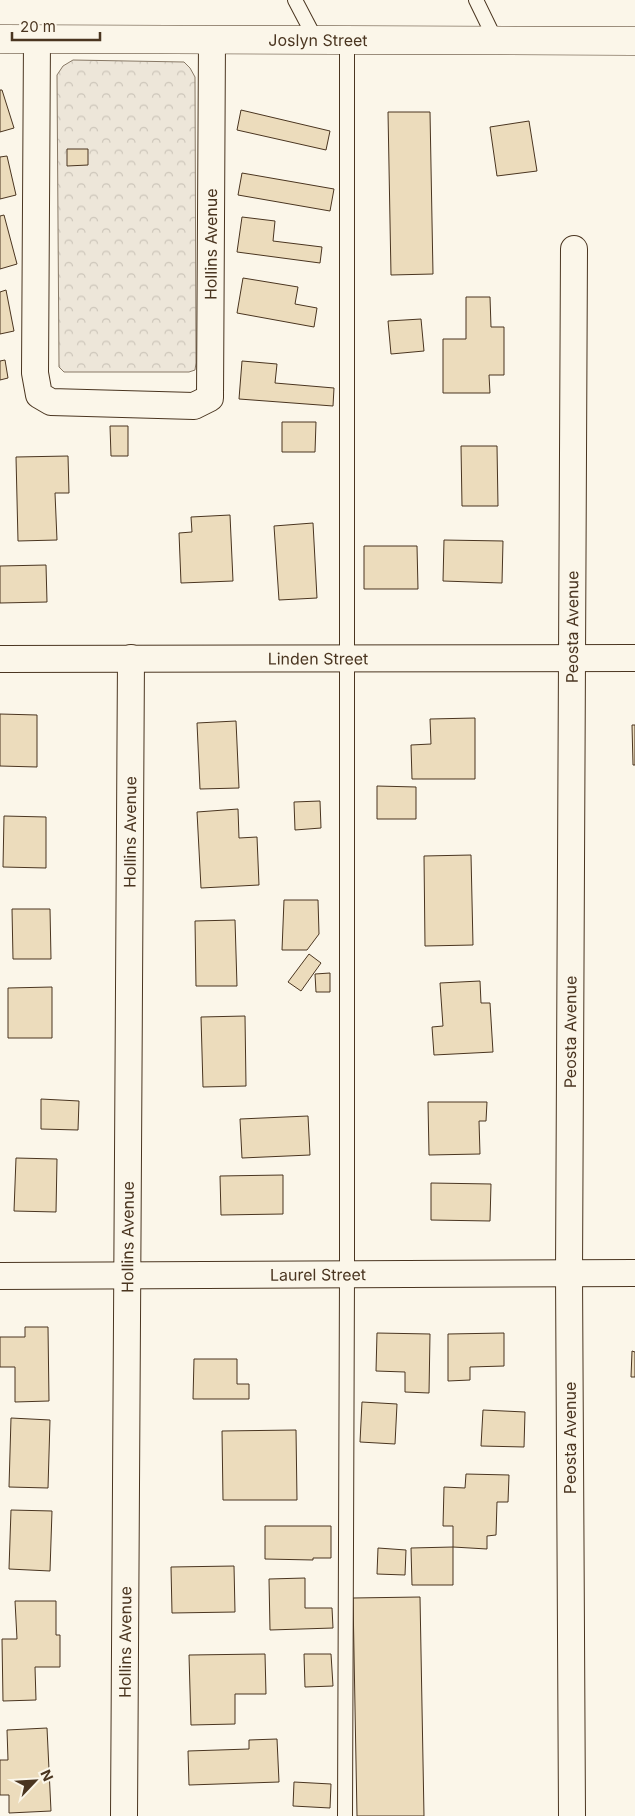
<svg xmlns="http://www.w3.org/2000/svg" width="635" height="1816" font-family="Inter,sans-serif">
<style>
.park{fill:url(#park-crowns);stroke:#887966}
.building{fill:#ecdcbc;stroke:#4a3520}
.lines{fill:none;stroke-linecap:round;stroke-linejoin:round}
.service-casing{stroke:#4a3520;stroke-width:16}
.minor-casing{stroke:#4a3520;stroke-width:28}
.tertiary-casing{stroke:#4a3520;stroke-width:29}
.service{stroke:#fbf6e9;stroke-width:14}
.minor{stroke:#fbf6e9;stroke-width:26}
.tertiary{stroke:#fbf6e9;stroke-width:28}
.labels{text-anchor:middle;dominant-baseline:central;stroke-width:4;stroke-linejoin:round;paint-order:stroke}
.street-label{font-size:16px;fill:#4a3520;stroke:#fbf6e9}
</style>
<defs>
<pattern id="park-crowns" width="20" height="18" patternUnits="userSpaceOnUse" patternTransform="scale(1.25)"><rect width="20" height="18" fill="#ede6d9"/><path d="M2 6a3 3 0 1 1 6 0M12 15a3 3 0 1 1 6 0" fill="none" stroke="#cdc6ba"/></pattern>
</defs>
<rect width="100%" height="100%" fill="#fbf6e9"/>
<path class="park" d="M 73,60 L 184,62 L 190,68 L 195,77 L 196,363 L 195,370 L 189,372 L 64,372 L 59,367 L 57,75 L 63,66 Z"/>
<path class="building" d="M 0,90 L 2,90 L 14,128 L 0,132 Z
M 241,110 L 330,131 L 326,150 L 237,130 Z
M 388,112 L 430,112 L 433,274 L 391,275 Z
M 529,121 L 537,171 L 497,176 L 490,127 Z
M 67,149 L 88,149 L 88,165 L 67,166 Z
M 7,156 L 16,195 L 0,199 L 0,157 Z
M 242,173 L 334,189 L 330,211 L 238,195 Z
M 4,215 L 17,264 L 0,269 L 0,216 Z
M 242,217 L 275,221 L 273,241 L 322,247 L 320,263 L 237,252 Z
M 243,278 L 298,287 L 295,304 L 317,308 L 314,327 L 237,313 Z
M 6,290 L 14,331 L 0,334 L 0,292 Z
M 466,297 L 490,297 L 491,327 L 504,327 L 504,375 L 489,375 L 490,393 L 443,393 L 443,339 L 466,339 Z
M 421,319 L 424,351 L 391,354 L 388,321 Z
M 5,360 L 8,378 L 0,380 L 0,361 Z
M 242,361 L 277,364 L 275,383 L 334,388 L 333,406 L 239,399 Z
M 282,422 L 316,422 L 315,452 L 282,452 Z
M 110,426 L 128,426 L 128,456 L 111,456 Z
M 461,446 L 497,446 L 498,506 L 462,506 Z
M 68,456 L 69,493 L 55,493 L 57,540 L 18,541 L 16,457 Z
M 230,515 L 233,581 L 181,583 L 179,533 L 192,532 L 191,517 Z
M 313,523 L 317,598 L 279,600 L 274,526 Z
M 444,540 L 503,541 L 502,583 L 443,581 Z
M 364,546 L 417,546 L 418,589 L 364,589 Z
M 46,565 L 47,602 L 0,603 L 0,566 Z
M 0,714 L 37,715 L 37,767 L 0,766 Z
M 475,718 L 475,779 L 412,779 L 411,745 L 431,744 L 430,719 Z
M 236,721 L 239,788 L 200,789 L 197,723 Z
M 632,725 L 635,725 L 635,765 L 633,765 Z
M 377,786 L 416,787 L 416,819 L 377,819 Z
M 320,801 L 321,828 L 295,830 L 294,802 Z
M 238,809 L 239,838 L 257,837 L 259,885 L 201,888 L 197,812 Z
M 4,816 L 46,817 L 46,868 L 3,867 Z
M 471,855 L 473,945 L 425,946 L 424,856 Z
M 284,900 L 318,900 L 319,934 L 307,950 L 282,950 Z
M 12,909 L 50,909 L 51,959 L 13,959 Z
M 235,920 L 237,986 L 196,986 L 195,921 Z
M 309,954 L 321,963 L 301,991 L 288,982 Z
M 330,973 L 330,992 L 316,992 L 315,974 Z
M 480,981 L 481,1003 L 490,1003 L 493,1052 L 434,1055 L 432,1027 L 443,1026 L 440,983 Z
M 52,987 L 52,1038 L 8,1038 L 8,988 Z
M 245,1016 L 246,1086 L 203,1087 L 201,1017 Z
M 41,1099 L 79,1101 L 78,1130 L 41,1129 Z
M 428,1102 L 487,1102 L 486,1121 L 479,1121 L 480,1154 L 429,1155 Z
M 308,1116 L 310,1155 L 242,1158 L 240,1119 Z
M 16,1158 L 57,1159 L 56,1212 L 14,1211 Z
M 283,1175 L 283,1214 L 221,1215 L 220,1176 Z
M 431,1183 L 491,1184 L 490,1221 L 431,1220 Z
M 25,1327 L 48,1327 L 49,1401 L 15,1402 L 15,1367 L 0,1367 L 0,1337 L 25,1337 Z
M 377,1333 L 430,1334 L 429,1393 L 405,1392 L 405,1372 L 376,1371 Z
M 504,1333 L 504,1366 L 470,1367 L 470,1380 L 448,1381 L 448,1334 Z
M 632,1351 L 635,1352 L 635,1377 L 631,1377 Z
M 194,1359 L 237,1359 L 237,1384 L 249,1384 L 249,1399 L 193,1399 Z
M 362,1402 L 397,1404 L 395,1444 L 360,1442 Z
M 483,1410 L 525,1412 L 524,1447 L 481,1446 Z
M 11,1418 L 50,1420 L 48,1488 L 9,1487 Z
M 296,1430 L 297,1500 L 223,1500 L 222,1431 Z
M 466,1474 L 509,1475 L 508,1502 L 497,1502 L 496,1535 L 487,1536 L 487,1549 L 453,1547 L 453,1526 L 443,1526 L 444,1487 L 465,1488 Z
M 11,1510 L 52,1511 L 50,1571 L 9,1569 Z
M 265,1526 L 331,1526 L 331,1558 L 313,1558 L 313,1560 L 265,1559 Z
M 453,1547 L 453,1585 L 412,1585 L 411,1548 Z
M 378,1548 L 406,1550 L 405,1575 L 377,1574 Z
M 234,1566 L 235,1612 L 172,1613 L 171,1567 Z
M 305,1578 L 305,1608 L 332,1608 L 333,1628 L 270,1630 L 269,1579 Z
M 420,1597 L 424,1816 L 357,1816 L 353,1598 Z
M 15,1601 L 56,1601 L 56,1635 L 60,1635 L 60,1667 L 35,1667 L 36,1700 L 3,1701 L 2,1639 L 17,1639 Z
M 265,1654 L 266,1694 L 235,1694 L 235,1724 L 191,1725 L 189,1655 Z
M 304,1654 L 331,1654 L 333,1686 L 305,1687 Z
M 47,1728 L 51,1811 L 9,1813 L 9,1795 L 0,1795 L 0,1760 L 8,1760 L 7,1730 Z
M 277,1739 L 279,1782 L 189,1785 L 188,1751 L 249,1749 L 249,1740 Z
M 294,1782 L 331,1784 L 330,1808 L 293,1806 Z"/>
<g class="lines">
<defs>
<path id="service" d="M 295,0 L 316,40
M 476,0 L 495,39
M 345,1816 L 347,1274 L 347,40"/>
<g id="minor">
<path id="s1" d="M 37,39 L 35,373 L 39,395 L 51,402 L 194,406 L 210,398 L 212,40"/>
<path id="s2" d="M 0,659 L 635,658"/>
<path id="s3" d="M 0,1276 L 635,1273"/>
<path id="s4" d="M 124,1816 L 131,658"/>
<path id="s5" d="M 572,1816 L 569,1273 L 574,249"/>
</g>
<g id="tertiary">
<path id="s6" d="M 0,39 L 635,41"/>
</g>
</defs>
<use href="#service" class="service-casing"/>
<use href="#minor" class="minor-casing"/>
<use href="#tertiary" class="tertiary-casing"/>
<use href="#service" class="service"/>
<use href="#minor" class="minor"/>
<use href="#tertiary" class="tertiary"/>
</g>
<g class="labels">
<g class="street-label">
<text stroke="none"><textPath href="#s6" startOffset="318">Joslyn Street</textPath></text>
<text stroke="none"><textPath href="#s1" startOffset="685">Hollins Avenue</textPath></text>
<text stroke="none"><textPath href="#s5" startOffset="1189">Peosta Avenue</textPath></text>
<text stroke="none"><textPath href="#s2" startOffset="318">Linden Street</textPath></text>
<text stroke="none"><textPath href="#s4" startOffset="984">Hollins Avenue</textPath></text>
<text stroke="none"><textPath href="#s5" startOffset="784">Peosta Avenue</textPath></text>
<text stroke="none"><textPath href="#s4" startOffset="579">Hollins Avenue</textPath></text>
<text stroke="none"><textPath href="#s3" startOffset="318">Laurel Street</textPath></text>
<text transform="translate(570 1438) rotate(-90)">Peosta Avenue</text>
<text stroke="none"><textPath href="#s4" startOffset="174">Hollins Avenue</textPath></text>
</g>
</g>
<g transform="translate(35 1781) rotate(65)" stroke="#fbf6e9" stroke-width="4" paint-order="stroke">
<path d="M0-4L9 19L0 12L-9 19Z" fill="#4a3520"/>
<text y="-8" font-size="14" font-weight="bold" text-anchor="middle" fill="#4a3520">N</text>
</g>
<path d="M12 32v8h88v-8" fill="none" stroke="#4a3520" stroke-width="2.5"/>
<text x="20" y="32" font-size="15" fill="#4a3520" stroke="#fbf6e9" stroke-width="4" paint-order="stroke">20 m</text>
</svg>
